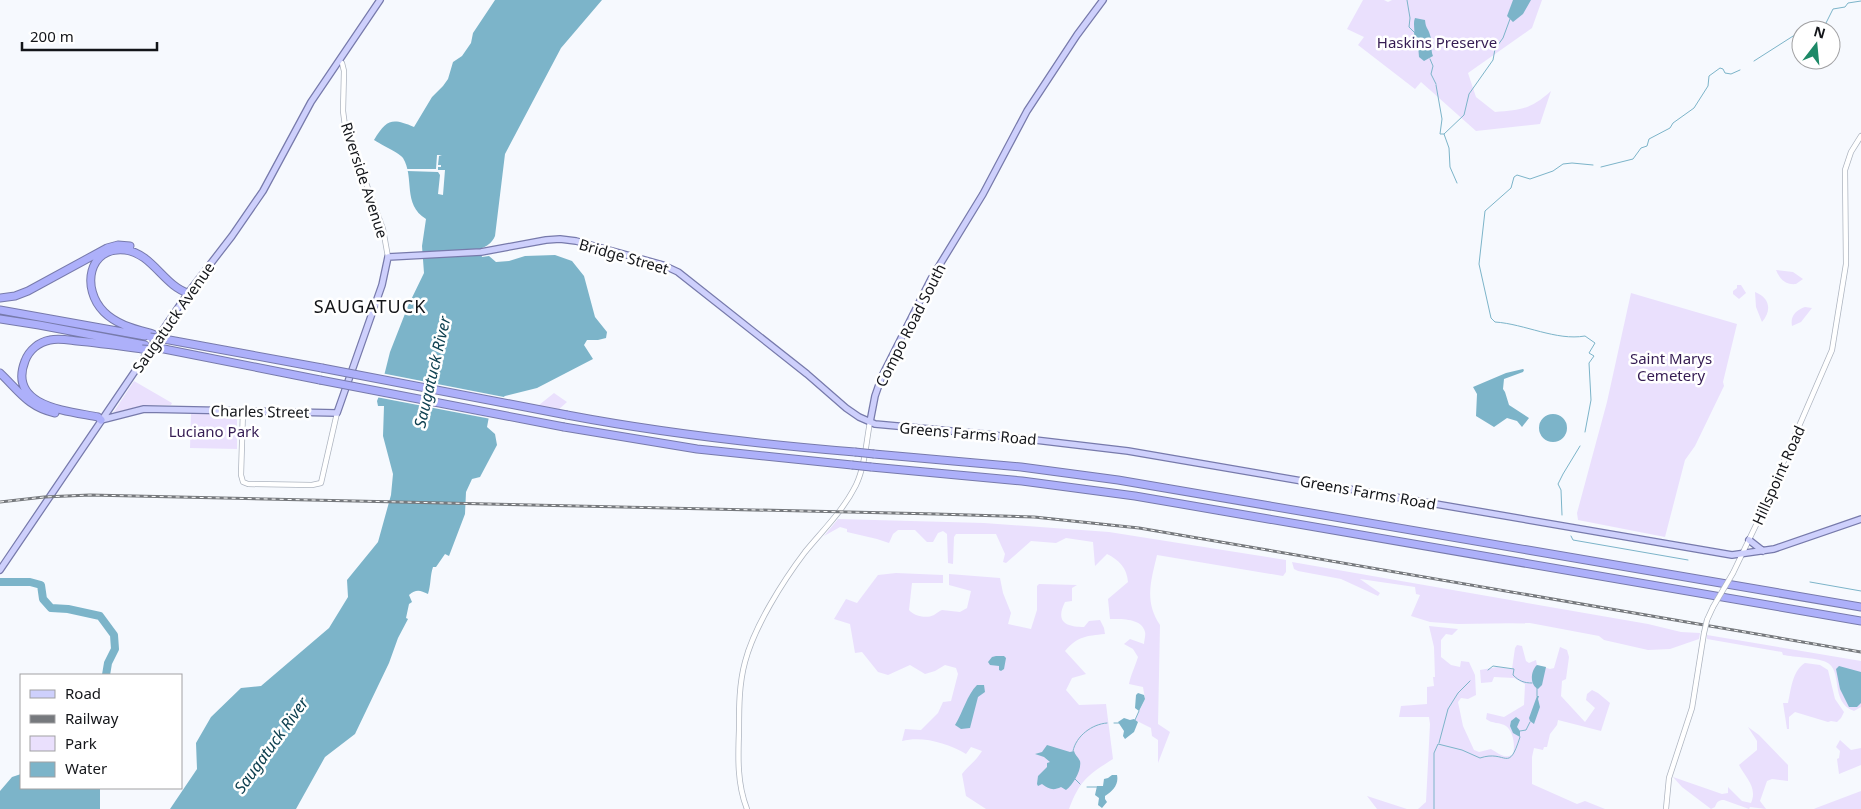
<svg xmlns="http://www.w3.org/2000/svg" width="1861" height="809" font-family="'Noto Sans',sans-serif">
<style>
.green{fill:#eae0fd}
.water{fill:#7cb4c9}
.pier{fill:#f6f9fe}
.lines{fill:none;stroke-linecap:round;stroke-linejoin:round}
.stream{stroke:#7cb4c9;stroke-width:1}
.river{stroke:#7cb4c9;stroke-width:8}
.minor-casing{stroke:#aeb5c0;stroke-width:6}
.major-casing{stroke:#777aab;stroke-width:8}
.highway-casing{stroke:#777aab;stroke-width:9}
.minor{stroke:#fff;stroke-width:4.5}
.major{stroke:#ced0fc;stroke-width:5.5}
.highway{stroke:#adb0fa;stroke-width:7}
.rail-casing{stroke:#76797d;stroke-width:3}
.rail{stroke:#fff;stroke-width:1;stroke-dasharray:4;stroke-linecap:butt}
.minor-bridge-casing{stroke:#aeb5c0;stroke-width:6;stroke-linecap:butt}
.highway-bridge-casing{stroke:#777aab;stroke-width:9;stroke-linecap:butt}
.minor-bridge{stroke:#fff;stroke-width:4.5}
.highway-bridge{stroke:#adb0fa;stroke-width:7}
.labels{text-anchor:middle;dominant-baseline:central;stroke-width:5;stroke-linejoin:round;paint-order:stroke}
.park-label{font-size:15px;fill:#351c53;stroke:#fff}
.street-label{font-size:15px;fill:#131519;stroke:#fff}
.water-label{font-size:16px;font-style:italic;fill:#0e4050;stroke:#fff}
.quarter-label{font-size:18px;letter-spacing:1px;fill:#131519;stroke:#fff}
</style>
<rect width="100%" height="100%" fill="#f6f9fe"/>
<path class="green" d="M 1363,0 L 1384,0 L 1388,2 L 1392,0 L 1542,0 L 1532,28 L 1468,73 L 1476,97 L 1495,112 C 1522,110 1531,109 1551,91 L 1540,124 L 1476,131 L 1421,82 L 1415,89 L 1358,45 L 1364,37 L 1347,29 Z
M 1776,270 L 1793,272 L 1803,279 L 1796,284 C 1786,285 1780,280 1776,270 Z
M 1737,285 L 1741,285 L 1746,293 L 1739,299 L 1733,294 L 1733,291 L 1737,288 Z
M 1755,292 C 1770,298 1772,310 1762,322 L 1756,307 Z
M 1631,293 L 1737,324 L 1723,382 L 1724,386 L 1695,446 L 1685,460 L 1665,537 L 1578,520 L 1577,513 L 1607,402 Z
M 1805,307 L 1812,308 L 1801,322 L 1792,326 C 1790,316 1796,310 1805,307 Z
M 134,381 L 172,403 L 171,405 L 145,405 L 113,413 Z
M 554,393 L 567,402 L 556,412 L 543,408 L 539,405 Z
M 191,413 L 237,415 L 237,449 L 190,448 Z
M 838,519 L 984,523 L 1109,532 L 1286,560 L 1286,572 L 1283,576 L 1157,555 C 1151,581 1144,601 1160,625 L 1158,724 L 1170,732 L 1158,763 L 1158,740 L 1152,736 L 1151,728 L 1135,720 L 1145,699 L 1143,687 L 1129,684 C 1131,674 1135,667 1138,657 L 1133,649 L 1124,644 L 1130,639 L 1144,644 C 1144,641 1146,635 1145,632 C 1142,618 1121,619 1110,619 L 1108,599 L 1128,582 C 1127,568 1119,560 1107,554 L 1095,566 L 1093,542 L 1066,538 L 1056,543 L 1031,541 L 1006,563 L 1003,562 L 1005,554 L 996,534 L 956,534 L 954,537 L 953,564 L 948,563 L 947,534 L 943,531 L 938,533 L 933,542 L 927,542 L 915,530 L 898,530 L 893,534 L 889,543 L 877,539 L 847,532 L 847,529 L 840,527 L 824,536 Z
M 1292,562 L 1648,624 L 1681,632 L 1700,633 L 1699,639 L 1670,649 L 1648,650 L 1604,640 L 1599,636 L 1530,623 L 1458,624 L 1430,622 L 1411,616 L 1420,595 L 1416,594 L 1415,587 L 1360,579 L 1380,593 L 1378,596 L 1341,579 L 1298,571 L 1294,569 Z
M 896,573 L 943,575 L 943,583 L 912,583 L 909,610 C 914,616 926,619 934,615 C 937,613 939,611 942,610 L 960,612 L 967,608 L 971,591 L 949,585 L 949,574 L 1000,578 L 1003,593 L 1011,613 L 1008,624 L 1031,629 L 1037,610 L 1037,586 L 1039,584 L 1077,585 L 1072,588 L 1072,601 L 1065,602 C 1055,622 1066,627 1084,627 L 1089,621 L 1100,620 L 1104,628 L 1105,634 C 1086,636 1078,636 1065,651 L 1086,674 L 1072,678 L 1066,690 L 1079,705 L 1106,704 L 1113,759 C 1088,775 1080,780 1069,809 L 986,809 L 966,796 L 962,774 C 969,765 976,761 982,751 L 971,747 L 966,754 C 947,743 923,736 902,741 L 905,729 L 921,730 L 938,713 L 943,702 L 951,701 L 958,674 L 956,668 L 945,665 L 935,671 L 925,674 L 910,665 L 888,675 L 878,672 L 862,652 L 855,653 L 850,624 L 834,619 L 846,599 L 857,603 L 878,575 Z
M 1429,626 L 1458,629 L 1452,635 L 1446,634 L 1441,640 L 1441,657 L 1451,665 L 1460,667 L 1461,661 L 1469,662 L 1475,675 L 1476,695 L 1468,699 L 1461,698 L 1458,702 L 1463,726 L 1474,750 L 1479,752 L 1491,749 C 1498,753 1505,760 1513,754 C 1515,746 1514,732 1506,726 C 1500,722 1492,724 1486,719 L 1487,713 L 1504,717 L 1524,705 L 1525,684 L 1514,678 L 1494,677 L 1492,682 L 1481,683 L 1480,670 L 1497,667 L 1512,669 L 1515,648 L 1517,645 L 1522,646 L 1526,661 L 1529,663 L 1536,660 L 1537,665 L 1550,669 L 1554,668 L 1560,647 L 1567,650 L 1569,657 L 1566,679 L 1562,681 L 1561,696 L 1585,722 L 1595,708 L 1586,700 L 1587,694 L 1592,690 L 1598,693 L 1610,703 L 1601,731 L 1558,720 L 1557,725 L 1550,734 L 1547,747 L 1544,747 L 1543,750 L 1534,748 L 1532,757 L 1532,784 L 1577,804 L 1585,801 L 1605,809 L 1418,809 L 1426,802 L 1430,724 L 1429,717 L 1399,717 L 1401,706 L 1427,704 L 1427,687 L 1434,686 L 1433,677 L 1435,677 L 1434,647 Z
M 1707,635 L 1861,661 L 1861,707 L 1854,711 C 1829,702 1844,670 1826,662 C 1818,658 1794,657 1783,655 L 1782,652 L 1707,639 Z
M 1805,663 L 1820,665 L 1828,670 L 1835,699 L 1844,712 L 1841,718 L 1837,722 L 1831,721 L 1828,722 L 1795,712 L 1789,717 L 1789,729 L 1787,729 L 1783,703 L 1788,703 C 1791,690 1792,671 1805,663 Z
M 1748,727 L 1759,735 L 1788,765 L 1788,781 L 1772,779 L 1767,781 L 1760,801 L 1766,809 L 1750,807 L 1749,809 L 1724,800 C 1718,800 1717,802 1715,807 L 1711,809 L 1682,787 L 1673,777 L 1722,794 L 1728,793 L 1728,787 L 1742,801 L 1751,803 C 1758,787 1745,777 1739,765 L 1757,750 L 1757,741 Z
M 1840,740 L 1851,750 L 1861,748 L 1861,765 L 1839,774 L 1837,759 L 1839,758 L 1840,751 L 1836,747 Z
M 1861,791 L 1861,809 L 1814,809 L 1816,808 Z
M 1367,796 L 1407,809 L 1377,809 Z"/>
<path class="water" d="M 495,0 L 602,0 L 561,48 L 505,154 L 495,236 C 492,243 487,246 480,249 L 482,257 L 489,256 L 496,262 L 509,261 L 525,256 L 555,255 L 572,261 L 584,276 L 595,317 L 607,332 L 606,338 L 598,340 L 587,340 L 584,345 L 593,359 L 537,388 L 505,396 L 491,406 L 487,427 L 495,434 L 497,445 L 480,477 L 472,479 L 466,492 L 465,514 L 449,556 L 445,554 L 436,567 L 433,567 C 430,576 431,584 428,594 C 420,590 416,589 409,595 L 412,602 L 409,604 L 406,618 L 408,619 L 398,638 L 389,663 L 355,734 L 325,757 L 296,809 L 170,809 L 197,769 L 196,743 L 211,717 L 241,688 L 261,686 L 329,628 L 348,597 L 347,580 L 378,542 L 391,495 L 393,474 L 383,436 L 384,406 L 378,406 L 377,401 L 379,396 L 390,352 L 408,306 L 424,273 L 422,246 L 426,219 C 402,204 415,178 403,158 C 401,154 380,144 374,140 C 387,119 392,118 414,127 L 432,97 L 443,86 L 448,79 L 453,62 L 462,56 L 471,43 L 473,33 Z
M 1513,0 L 1531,0 L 1523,14 L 1513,22 L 1507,16 Z
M 1415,18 L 1425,20 C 1426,30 1428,27 1430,35 C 1433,42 1430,49 1433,56 L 1424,61 L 1419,57 L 1418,45 L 1412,39 C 1417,32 1412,25 1415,18 Z
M 1523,369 L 1524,370 L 1523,372 L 1504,379 L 1503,389 L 1505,392 L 1509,405 L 1529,418 L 1522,427 L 1517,421 L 1507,418 L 1494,427 L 1476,416 L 1477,394 L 1473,387 L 1506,373 Z
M1539 428a14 14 0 1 1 28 0a14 14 0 1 1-28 0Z
M 996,656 L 1004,656 L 1006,658 L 1004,669 L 1001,671 L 999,670 L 999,666 L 990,665 L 988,662 L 992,657 Z
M 1537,665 L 1546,667 L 1542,685 L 1538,689 C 1529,685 1531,670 1537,665 Z
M 1839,666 L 1861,672 L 1861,703 L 1857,707 L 1849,707 L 1840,689 L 1836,669 Z
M 977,685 L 984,685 L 985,692 L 978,697 L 970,728 L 961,729 L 955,725 C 963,712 967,695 977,685 Z
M 1138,693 L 1144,695 L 1145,699 L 1139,711 L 1135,708 L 1136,695 Z
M 1537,696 L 1539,696 L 1538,699 L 1540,707 L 1534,724 L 1530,721 L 1529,718 Z
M 1516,717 L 1520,720 L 1517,727 L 1520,731 L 1520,737 L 1513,733 L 1510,726 L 1511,721 Z
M 1124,718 L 1130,720 L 1134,719 L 1138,722 L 1134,732 L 1125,739 L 1123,736 L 1124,731 L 1118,722 Z
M 1047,745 L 1070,752 L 1074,751 C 1075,755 1078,757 1080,761 C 1082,770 1073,785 1066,790 L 1061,787 C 1053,791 1049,789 1042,784 L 1038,786 L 1037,784 L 1038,776 L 1047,767 L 1047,763 L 1050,762 L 1044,757 L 1035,754 L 1042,752 Z
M 21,774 L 21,788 L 100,788 L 100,809 L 0,809 L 0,791 L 12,777 Z
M 1112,775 L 1117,775 C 1119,784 1113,791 1105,796 L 1105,799 L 1107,802 L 1102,808 L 1098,805 L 1099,798 L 1095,795 L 1097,786 L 1103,786 L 1104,779 L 1108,778 Z"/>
<path class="pier" d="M 437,155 L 442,155 L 439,156 L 438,165 L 441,165 L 441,167 L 438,167 L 438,170 L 445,170 L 443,195 L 438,194 L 440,175 L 438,172 L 407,171 L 406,169 L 436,169 Z
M 381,373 L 509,398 L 493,408 L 491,419 L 376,397 Z"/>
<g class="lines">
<path class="stream" d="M 1407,0 L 1410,18 L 1409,27 L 1415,33
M 1803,30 L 1811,30
M 1819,30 L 1824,27 L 1833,9 L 1845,7 L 1848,3 L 1861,1
M 1430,59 L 1433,66 L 1431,74 L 1436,84
M 1754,61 L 1801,31
M 1436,85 L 1442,119 L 1440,134 L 1444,134
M 1601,167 L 1633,159 L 1641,148 L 1647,146 L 1649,139 L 1670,128 L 1673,123 L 1694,108 L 1708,86 L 1709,76 L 1720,68 L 1723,69 L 1725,73 L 1731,74 L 1740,70
M 1457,183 L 1450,167 L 1449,148 L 1444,134 L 1464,115 L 1469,94 L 1493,60 L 1495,49 L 1503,38 L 1510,19
M 1585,432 L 1591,400 L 1589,363 L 1594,356 L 1589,353 L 1595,343 L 1585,336 C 1556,341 1525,324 1495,322 L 1491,318 L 1479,264 L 1485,211 L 1511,188 L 1514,177 L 1517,175 L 1530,179 L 1553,171 L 1563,164 L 1572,163 L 1593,165
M 1562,515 L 1561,490 L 1558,484 L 1563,474 L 1580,446
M 1571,536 L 1573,540 L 1688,560
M 1810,582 L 1861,591
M 1488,670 L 1493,666 L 1514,669 L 1513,675 C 1519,681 1524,683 1532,683
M 1537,688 L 1537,696
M 1135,720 L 1139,711
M 1114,723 L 1119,723
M 1520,731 L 1526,730 L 1530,722
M 1439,743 L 1448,709 L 1458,693 L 1470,681
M 1073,751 C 1076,736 1092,724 1107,723
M 1075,779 L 1080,784
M 1087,787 L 1097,787
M 1434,809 L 1434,753 L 1438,744 L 1462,750 L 1480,758 C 1507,749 1508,775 1520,737"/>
<path class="river" d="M 0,582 L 30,582 L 41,585 L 43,599 L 51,608 L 68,609 L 100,616 L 114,635 L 115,649 L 108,663 L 106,675"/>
<defs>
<path id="minor" d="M 339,61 L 342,63 L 344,71 L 343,111 L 345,126 L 383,229 L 388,257
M 243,411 L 241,475 L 243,482 L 248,484 L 312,485 L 321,483 L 337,413
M 1733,573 L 1757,523 L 1832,350 L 1846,264 L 1845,170 L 1851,152 L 1861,136
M 1707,620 L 1713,607
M 747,809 C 737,784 738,757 739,730 C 739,707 739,684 745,662 C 754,627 783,581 805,552 C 823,530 843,511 856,485 C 865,466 866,443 870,422
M 1666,809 L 1669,778 L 1692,708 L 1704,633"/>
<path id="major" d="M 101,420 L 144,409 L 337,413 L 382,285 L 388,257 L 481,252 L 546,240 L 560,239 L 576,241 L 663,265 L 678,272 L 807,374 L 846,408 L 859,417 L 875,424 L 984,434 L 1128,451 L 1732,555 L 1774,549 L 1861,519
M 870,422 L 875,396 L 882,376 L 931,279 L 983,194 L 1027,111 L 1077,35 L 1103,0
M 1749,540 L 1763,551
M 0,570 L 188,293 L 232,236 L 263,191 L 311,102 L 380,0"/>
<path id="highway" d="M 0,298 L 15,296 L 28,291 L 107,248 L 118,245 L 130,246
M 0,310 L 145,336
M 0,319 L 39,325 L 145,345
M 153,334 C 135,329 117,325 104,312 C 81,289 88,246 125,250 C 152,253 164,286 188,293
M 164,339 L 322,368
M 159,348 L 320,380
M 0,373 C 19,391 28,407 55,413
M 567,415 C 662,433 758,444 855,452
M 101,420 L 98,417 C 69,411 7,407 25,361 C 29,350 39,342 50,340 C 59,338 68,340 77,341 C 99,343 120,346 142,349
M 564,427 L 697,449 L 852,465
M 874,454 L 1021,467 L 1118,480 L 1861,607
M 871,467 L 1022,481 L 1135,496 L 1861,621"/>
</defs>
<use href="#minor" class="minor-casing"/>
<use href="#major" class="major-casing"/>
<use href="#highway" class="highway-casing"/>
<use href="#minor" class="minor"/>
<use href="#major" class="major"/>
<use href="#highway" class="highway"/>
<defs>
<path id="rail" d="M 0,502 L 44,497 L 90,495 L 936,514 L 1034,517 L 1139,528 L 1861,652"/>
</defs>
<use href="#rail" class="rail-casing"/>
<use href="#rail" class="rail"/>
<defs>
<path id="minor-bridge" d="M 1713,607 L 1733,573
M 1704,633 L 1707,620"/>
<path id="highway-bridge" d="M 150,337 L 164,339
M 142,349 L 157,350
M 322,368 L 567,415
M 320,380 L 564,427
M 855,452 L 874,454
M 852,465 L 871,467"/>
</defs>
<use href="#minor-bridge" class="minor-bridge-casing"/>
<use href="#highway-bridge" class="highway-bridge-casing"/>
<use href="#minor-bridge" class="minor-bridge"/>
<use href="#highway-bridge" class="highway-bridge"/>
</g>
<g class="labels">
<g class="park-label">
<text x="1437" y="42">Haskins Preserve</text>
<text x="1671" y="358">Saint Marys<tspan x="1671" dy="17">Cemetery</tspan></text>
<text x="214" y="431">Luciano Park</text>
</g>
<g class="street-label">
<text transform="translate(365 180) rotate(72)">Riverside Avenue</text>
<text transform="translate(624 256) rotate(16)">Bridge Street</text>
<text transform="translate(173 317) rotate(-55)">Saugatuck Avenue</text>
<text transform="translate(910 325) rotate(-63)">Compo Road South</text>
<text transform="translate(260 411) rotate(1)">Charles Street</text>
<text transform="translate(968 433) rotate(5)">Greens Farms Road</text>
<text transform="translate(1778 475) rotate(-66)">Hillspoint Road</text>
<text transform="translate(1368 492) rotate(10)">Greens Farms Road</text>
</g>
<g class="water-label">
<text transform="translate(432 372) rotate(-77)">Saugatuck River</text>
<text transform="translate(271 745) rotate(-54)">Saugatuck River</text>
</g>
<g class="quarter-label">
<text x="370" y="306">SAUGATUCK</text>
</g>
</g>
<rect x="20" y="674" width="162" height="115" fill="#ffffff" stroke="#a1a1a3"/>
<rect x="30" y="690" width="25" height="8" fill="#ced0fc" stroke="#a1a1a3"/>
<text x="65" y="699" font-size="15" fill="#131519">Road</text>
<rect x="30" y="715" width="25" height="8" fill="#76797d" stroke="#a1a1a3"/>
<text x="65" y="724" font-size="15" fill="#131519">Railway</text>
<rect x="30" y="736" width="25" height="15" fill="#eae0fd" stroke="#a1a1a3"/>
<text x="65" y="749" font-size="15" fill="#131519">Park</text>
<rect x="30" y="762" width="25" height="15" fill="#7cb4c9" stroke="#a1a1a3"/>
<text x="65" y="774" font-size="15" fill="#131519">Water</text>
<g transform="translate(1816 45) rotate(16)"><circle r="24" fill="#ffffff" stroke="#a1a1a3"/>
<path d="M0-4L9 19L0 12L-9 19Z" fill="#1d8967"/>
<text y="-8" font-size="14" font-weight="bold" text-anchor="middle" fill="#131519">N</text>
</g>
<path d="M22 42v8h135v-8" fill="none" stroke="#131519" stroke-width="2.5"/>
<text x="30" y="42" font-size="15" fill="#131519" stroke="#ffffff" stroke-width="4" paint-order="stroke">200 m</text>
</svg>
